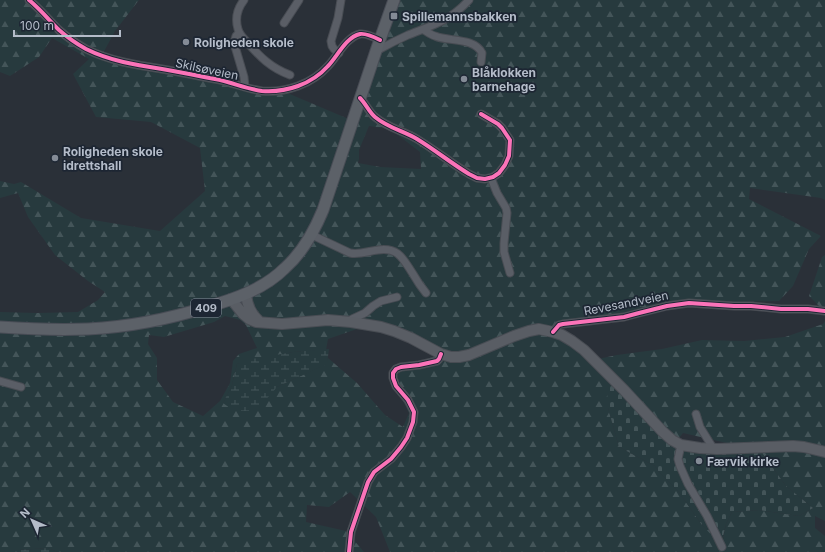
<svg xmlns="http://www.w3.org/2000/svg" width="825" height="552" font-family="Inter,sans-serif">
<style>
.forest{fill:url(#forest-firs);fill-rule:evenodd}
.wetland{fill:url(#wetland-marsh)}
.cemetery{fill:url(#cemetery-stones)}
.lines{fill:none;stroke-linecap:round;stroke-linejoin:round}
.street-casing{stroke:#484c53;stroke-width:9}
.secondary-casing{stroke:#484c53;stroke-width:12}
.primary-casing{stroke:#484c55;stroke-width:13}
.street{stroke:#5a5e66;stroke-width:7}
.secondary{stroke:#595d64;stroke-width:10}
.primary{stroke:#5c6168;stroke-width:11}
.cycleway-casing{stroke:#1d2633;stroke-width:6}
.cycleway{stroke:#fb73b8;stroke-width:4}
.poi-dot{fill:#848b96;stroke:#1d2633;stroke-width:1.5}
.labels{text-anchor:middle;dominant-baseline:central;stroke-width:3.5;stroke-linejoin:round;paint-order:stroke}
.shield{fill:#1d2633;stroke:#878f9c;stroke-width:1}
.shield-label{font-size:11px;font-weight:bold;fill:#b4bcc9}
.poi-label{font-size:12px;font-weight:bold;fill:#b4bcc9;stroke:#1d2633;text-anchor:start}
.street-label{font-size:12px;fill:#b4bcc9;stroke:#1d2633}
</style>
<defs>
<pattern id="forest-firs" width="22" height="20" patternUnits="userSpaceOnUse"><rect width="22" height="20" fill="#273a3e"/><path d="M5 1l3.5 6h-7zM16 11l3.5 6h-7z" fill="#445559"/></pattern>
<pattern id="wetland-marsh" width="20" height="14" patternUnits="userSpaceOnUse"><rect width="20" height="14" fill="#273a3e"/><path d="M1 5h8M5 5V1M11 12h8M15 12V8" fill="none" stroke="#445559"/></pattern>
<pattern id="cemetery-stones" width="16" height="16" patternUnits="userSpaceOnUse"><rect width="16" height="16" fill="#273a3e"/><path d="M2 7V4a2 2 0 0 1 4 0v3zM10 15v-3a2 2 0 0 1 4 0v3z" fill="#445559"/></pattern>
</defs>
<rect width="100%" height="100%" fill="#2a3038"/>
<path class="forest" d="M 0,0 L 139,0 L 115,31 L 101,57 L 248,88 L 285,92 L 351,120 L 392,0 L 825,0 L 825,200 L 821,198 L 750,188 L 749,199 L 821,236 L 809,249 L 793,286 L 779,301 L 737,302 L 656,307 L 556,327 L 598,359 L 617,355 L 662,349 L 702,340 L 744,341 L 785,337 L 823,324 L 825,321 L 825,521 L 815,516 L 815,528 L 825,536 L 825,552 L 390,552 L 376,517 L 350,492 L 329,507 L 307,505 L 306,522 L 346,531 L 364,552 L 58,552 L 48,548 L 19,550 L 18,552 L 0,552 L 0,312 L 37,313 L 78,312 L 98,300 L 105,292 L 88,281 L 55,255 L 28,217 L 18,193 L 0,198 L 0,181 L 14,184 L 21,182 L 81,218 L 160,231 L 205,191 L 200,148 L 151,122 L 96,117 L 73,74 L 89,59 L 52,38 L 39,57 L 10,76 L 0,72 ZM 369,126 L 390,129 L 420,152 L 421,169 L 380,167 L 358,163 L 359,159 L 359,150 ZM 225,316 L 240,320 L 246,325 L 257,348 L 239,354 L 233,361 L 230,383 L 220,401 L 203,416 L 173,402 L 157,380 L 157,358 L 148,344 L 149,335 L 164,337 L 214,322 ZM 357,329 L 398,335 L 436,356 L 398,368 L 390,376 L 409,413 L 403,427 L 385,415 L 357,383 L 328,358 L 326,364 L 277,387 L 223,403 L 232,385 L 237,364 L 293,352 L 326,350 L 328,339 ZM 608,408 L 679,438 L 683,433 L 753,449 L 755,452 L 762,453 L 786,486 L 813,508 L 799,516 L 759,510 L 732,512 L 726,524 L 722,544 L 702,525 L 678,491 L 659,472 L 655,466 L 619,447 Z
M 825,255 L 825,312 L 809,296 L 822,257 Z"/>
<path class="wetland" d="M 329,349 L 327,364 L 277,387 L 256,411 L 234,411 L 223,403 L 232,385 L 237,364 L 252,359 L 293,352 Z
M 48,548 L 58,552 L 18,552 L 19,550 Z"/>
<path class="cemetery" d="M 606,372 L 662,433 L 694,450 L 762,453 L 786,486 L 813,508 L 799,516 L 759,510 L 732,512 L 726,524 L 721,545 L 702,525 L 678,491 L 659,472 L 655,466 L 619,447 L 608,408 Z"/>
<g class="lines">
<defs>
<path id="street" d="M 29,0 C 40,9 49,20 59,30 C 67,37 77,44 86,49 C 110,61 136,65 162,69 C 180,72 198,76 215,79 C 231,82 247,89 262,91 C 274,92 287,90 298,86 C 309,82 320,75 328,66 C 337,57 346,37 360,34 C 366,33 374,37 380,40
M 244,0 C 237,9 235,19 238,29 C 239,34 243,38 247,42 C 260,57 271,68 290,75
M 284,23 L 299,0
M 424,30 C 427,32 431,35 435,36 C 449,42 474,37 482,53 L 481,62
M 239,33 L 236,36 L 234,43 L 244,77 L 245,87
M 377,48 L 380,49 C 389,44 399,39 408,35 C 433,25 450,21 469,0
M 339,53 L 334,49 L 332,46 L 331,41 L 338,18 L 341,0
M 360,98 C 366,104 369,112 375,117 C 388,128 404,131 417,139 C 435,150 451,163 469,174 L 477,178 L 485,179 L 493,177 L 499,173 L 505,165 L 509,156 L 510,140 L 502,128 L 498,124 L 481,114
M 491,178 L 497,193 L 506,208 L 507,213 L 504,243 L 504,252 L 510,273
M 312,235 L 350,253 C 360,255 368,251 378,250 C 399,247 403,259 413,274 C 417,281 421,287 426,293
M 351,322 L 352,319 L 365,313 L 373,306 L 381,301 L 397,297
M 553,332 L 559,325 L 563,324 L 624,317 L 639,313 L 667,306 L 689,303 L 734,306 L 751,306 L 781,309 L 808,309 L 825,311
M 0,381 L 21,387
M 696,414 L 700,427 L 713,448
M 681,445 L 678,459 L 680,466 L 688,484 L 707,516 L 722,547
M 349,552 L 351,532 L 368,482 L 374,472 L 391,459 L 401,447 L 407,438 L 413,422 L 414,412 L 408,400 L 396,386 L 393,378 L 393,373 L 396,369 L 401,367 L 419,365 L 437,361 L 439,359 L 441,354"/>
<path id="secondary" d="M 246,294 C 247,305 250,313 258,320
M 231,299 L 243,314 L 249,319 L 256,322 L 282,324 L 328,320 L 351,322 L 381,327 L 394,331 L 411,338 L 441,354 L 451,357 L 459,357 L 469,355 L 514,336 L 529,331 L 539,329 L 553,332 L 562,335 L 572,341 L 584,350 L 624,390 L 662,431 L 672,440 L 681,445 L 700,448 L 717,449 L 793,446 L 804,447 L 825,452"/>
<path id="primary" d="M 0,327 C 29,329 59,330 88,329 C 128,327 169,319 207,307 C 235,299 264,289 285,268 C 303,252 314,232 323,210 L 377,48 L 394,0"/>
</defs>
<use href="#street" class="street-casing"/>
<use href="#secondary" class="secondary-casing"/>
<use href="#primary" class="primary-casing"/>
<use href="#street" class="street"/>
<use href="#secondary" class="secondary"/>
<use href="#primary" class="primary"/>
<defs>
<path id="cycleway" d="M 29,0 C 40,9 49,20 59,30 C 67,37 77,44 86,49 C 110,61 136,65 162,69 C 180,72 198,76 215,79 C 231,82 247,89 262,91 C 274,92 287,90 298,86 C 309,82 320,75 328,66 C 337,57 346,37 360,34 C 366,33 374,37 380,40
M 360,98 C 366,104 369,112 375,117 C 388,128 404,131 417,139 C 435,150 451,163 469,174 L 477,178 L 485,179 L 493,177 L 499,173 L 505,165 L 509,156 L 510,140 L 502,128 L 498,124 L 481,114
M 553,332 L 559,325 L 563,324 L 624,317 L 639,313 L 667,306 L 689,303 L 734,306 L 751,306 L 781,309 L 808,309 L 825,311
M 349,552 L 351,532 L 368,482 L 374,472 L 391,459 L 401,447 L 407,438 L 413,422 L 414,412 L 408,400 L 396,386 L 393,378 L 393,373 L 396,369 L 401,367 L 419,365 L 437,361 L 439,359 L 441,354"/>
</defs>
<use href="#cycleway" class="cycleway-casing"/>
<use href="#cycleway" class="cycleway"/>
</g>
<g class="poi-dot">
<rect x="390" y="12" width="8" height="8" rx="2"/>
<circle cx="186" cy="42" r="4"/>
<circle cx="464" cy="79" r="4"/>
<circle cx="55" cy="158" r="4"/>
<circle cx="699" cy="461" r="4"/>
</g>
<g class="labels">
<rect class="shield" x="191" y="299" width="30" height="18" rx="3"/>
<g class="shield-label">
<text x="206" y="308">409</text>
</g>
<g class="poi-label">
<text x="402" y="16">Spillemannsbakken</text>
<text x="194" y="42">Roligheden skole</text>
<text x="472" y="72">Blåklokken<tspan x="472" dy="14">barnehage</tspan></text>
<text x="63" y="151">Roligheden skole<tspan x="63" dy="14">idrettshall</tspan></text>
<text x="707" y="461">Færvik kirke</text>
</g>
<g class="street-label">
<text transform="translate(207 69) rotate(12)">Skilsøveien</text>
<text transform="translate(626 303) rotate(-11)">Revesandveien</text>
</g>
</g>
<g transform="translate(32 520) rotate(315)" stroke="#1d2633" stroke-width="3" paint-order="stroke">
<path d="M0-3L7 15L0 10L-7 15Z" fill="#b4bcc9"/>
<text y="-6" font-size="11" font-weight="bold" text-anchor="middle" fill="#b4bcc9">N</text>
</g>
<path d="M14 30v6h106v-6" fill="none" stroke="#b4bcc9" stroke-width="2"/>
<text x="20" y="30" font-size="12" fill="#b4bcc9" stroke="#1d2633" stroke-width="3" paint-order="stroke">100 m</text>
</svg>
